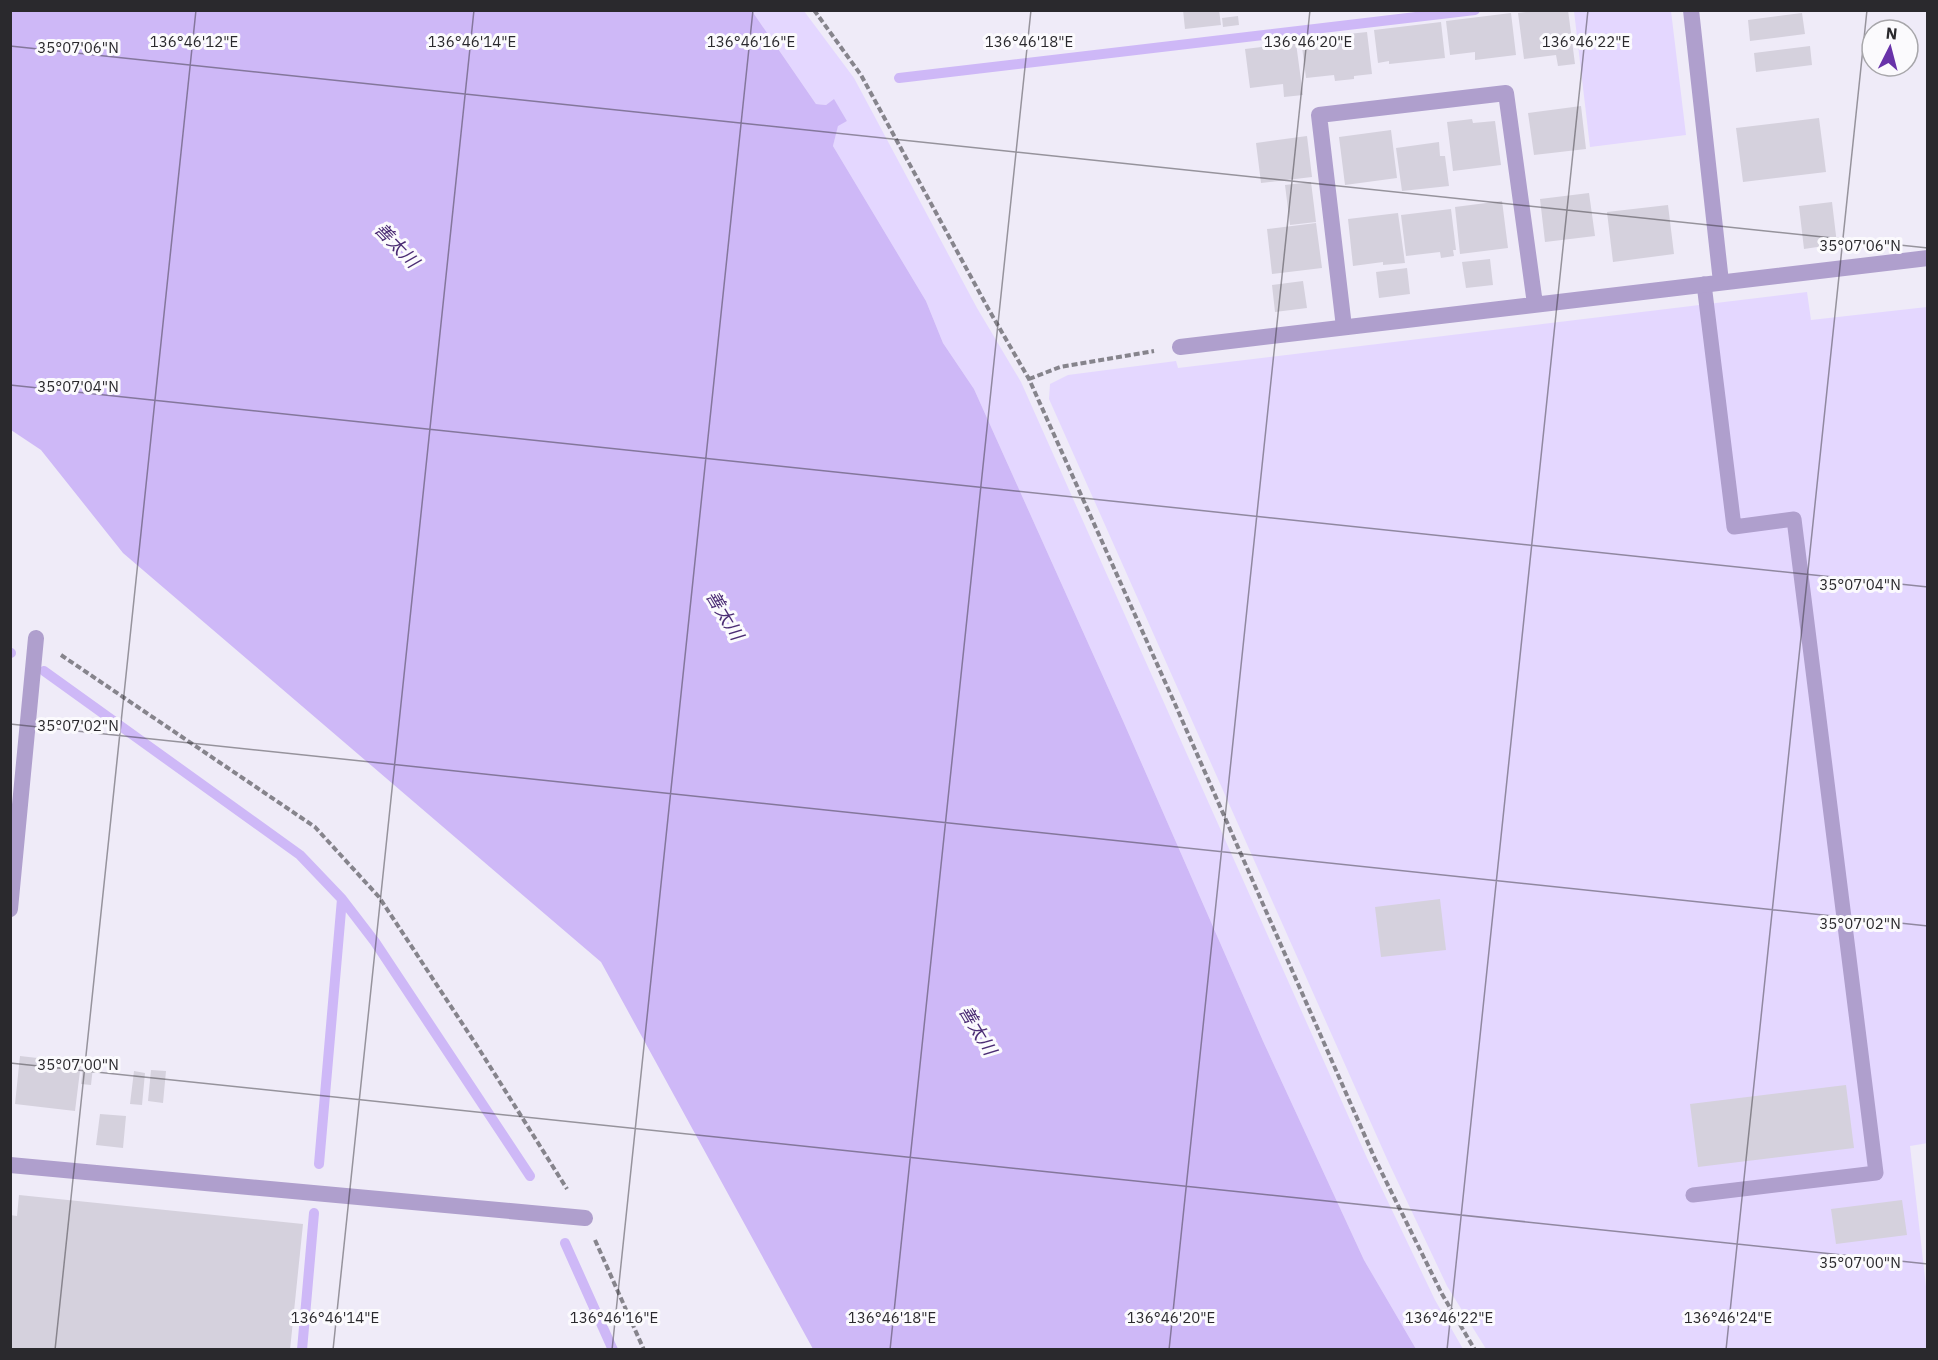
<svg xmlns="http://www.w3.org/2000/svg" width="1938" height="1360" font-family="'IBM Plex Sans','Noto Sans JP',sans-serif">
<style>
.green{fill:#e4d7ff}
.water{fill:#ceb8f7}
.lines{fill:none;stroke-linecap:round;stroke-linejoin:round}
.stream{stroke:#ceb8f7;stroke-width:10}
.building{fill:#d5d1dd}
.path{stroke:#86848c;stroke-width:4;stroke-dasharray:6 3;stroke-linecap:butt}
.service{stroke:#af9fcd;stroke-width:15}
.minor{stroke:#af9fcd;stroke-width:16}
.ticks{fill:none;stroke:#2a292d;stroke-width:1.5;stroke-opacity:0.45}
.labels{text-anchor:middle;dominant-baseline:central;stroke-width:6;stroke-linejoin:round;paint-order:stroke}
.water-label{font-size:18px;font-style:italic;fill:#4b2c74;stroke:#fbfafd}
.ticks-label{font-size:15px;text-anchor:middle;fill:#2a292d;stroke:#fbfafd;stroke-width:6;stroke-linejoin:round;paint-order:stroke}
</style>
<rect width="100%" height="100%" fill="#efebf8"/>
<path class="green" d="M 752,11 L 804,11 L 854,78 L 977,308 L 1021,382 L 1367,1158 L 1435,1300 L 1463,1349 L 1416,1349 L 1364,1260 L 1263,1041 L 1124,723 L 974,389 L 943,343 L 926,301 L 833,146 L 838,125 L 847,121 L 834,100 L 826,105 L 816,104 Z
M 1574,11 L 1671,11 L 1686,135 L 1590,147 Z
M 1807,292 L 1811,320 L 1927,307 L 1928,1143 L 1910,1146 L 1927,1295 L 1927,1349 L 1486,1349 L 1447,1286 L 1387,1159 L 1049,399 L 1050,384 L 1068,375 L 1176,361 L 1178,368 Z"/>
<path class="water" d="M 10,11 L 752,11 L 816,104 L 826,105 L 834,99 L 847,121 L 838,126 L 833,146 L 926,301 L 943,343 L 974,389 L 1124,723 L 1263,1041 L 1364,1260 L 1416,1349 L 813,1349 L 601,962 L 123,553 L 41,450 L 11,430 Z"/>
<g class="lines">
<path class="stream" d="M 899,78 L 1475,10
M 10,653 L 11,653
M 44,671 L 300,855 L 342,899 L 375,942 L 530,1176
M 319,1164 L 342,899
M 565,1243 L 613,1350
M 302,1350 L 314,1213"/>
</g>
<path class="building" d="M 1183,10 L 1219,10 L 1221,25 L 1185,29 Z
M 1543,10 L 1568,10 L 1575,64 L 1558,66 L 1556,55 L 1524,59 L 1518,13 Z
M 1511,13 L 1516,55 L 1475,60 L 1475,52 L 1450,55 L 1446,21 Z
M 1802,13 L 1805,34 L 1750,41 L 1748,20 Z
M 1238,16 L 1239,25 L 1223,27 L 1222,18 Z
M 1441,22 L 1445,58 L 1389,64 L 1389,61 L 1378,63 L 1374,30 Z
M 1367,32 L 1372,74 L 1354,76 L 1354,79 L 1335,81 L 1334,75 L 1306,78 L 1301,39 Z
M 1296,43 L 1303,95 L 1284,97 L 1283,84 L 1250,88 L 1245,49 Z
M 1810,46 L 1812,65 L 1756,72 L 1754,53 Z
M 1581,106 L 1586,149 L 1534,155 L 1528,113 Z
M 1819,118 L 1826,172 L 1743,182 L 1736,128 Z
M 1472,119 L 1473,123 L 1495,121 L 1501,165 L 1453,171 L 1447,122 Z
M 1391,130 L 1397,178 L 1345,185 L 1339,137 Z
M 1307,136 L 1312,177 L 1261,183 L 1256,143 Z
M 1439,142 L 1440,156 L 1445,156 L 1449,186 L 1402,191 L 1396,148 Z
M 1311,182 L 1316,222 L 1290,225 L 1285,185 Z
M 1589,193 L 1595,236 L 1545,242 L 1540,199 Z
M 1502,201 L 1508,248 L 1460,254 L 1455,207 Z
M 1832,202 L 1837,244 L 1804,249 L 1799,206 Z
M 1668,205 L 1674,254 L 1613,262 L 1607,212 Z
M 1451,209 L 1456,250 L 1453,250 L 1454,256 L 1441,258 L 1440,252 L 1406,256 L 1401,215 Z
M 1398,213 L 1405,263 L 1383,265 L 1383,262 L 1353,266 L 1348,219 Z
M 1316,223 L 1322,268 L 1272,274 L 1267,229 Z
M 1490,259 L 1493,285 L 1466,288 L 1462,262 Z
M 1407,268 L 1410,294 L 1379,298 L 1376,272 Z
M 1303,281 L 1307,308 L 1275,312 L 1272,285 Z
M 1440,899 L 1446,950 L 1381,957 L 1375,907 Z
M 20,1056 L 81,1063 L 75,1111 L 15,1104 Z
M 83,1066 L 93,1067 L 91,1085 L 81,1084 Z
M 151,1070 L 166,1071 L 163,1103 L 148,1101 Z
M 134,1071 L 145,1073 L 142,1105 L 130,1104 Z
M 1846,1085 L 1854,1148 L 1698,1167 L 1690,1104 Z
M 100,1114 L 126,1116 L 123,1148 L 96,1145 Z
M 19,1195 L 303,1224 L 290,1350 L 10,1350 L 10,1215 L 17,1216 Z
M 1902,1200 L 1907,1235 L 1836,1244 L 1831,1209 Z"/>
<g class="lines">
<path class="path" d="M 814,10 L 861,75 L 989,310 L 1029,379 L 1175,704 L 1375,1159 L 1442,1294 L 1475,1350
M 1029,379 L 1060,367 L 1154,351
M 61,655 L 315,827 L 379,897 L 479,1049 L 567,1189
M 595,1240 L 644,1350"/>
<path class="service" d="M 1693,1195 L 1876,1173 L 1794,519 L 1734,527 L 1704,284"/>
<path class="minor" d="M 1691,10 L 1721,282
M 1344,327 L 1319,115 L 1506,93 L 1535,304
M 1180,347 L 1928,258
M 10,909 L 36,638
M 10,1165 L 585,1218"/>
</g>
<path class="ticks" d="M 10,46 L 1928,248M 10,385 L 1928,587M 10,724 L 1928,926M 10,1063 L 1928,1264M 55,1350 L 196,10M 333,1350 L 474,10M 612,1350 L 753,10M 890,1350 L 1031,10M 1169,1350 L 1310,10M 1447,1350 L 1588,10M 1726,1350 L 1867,10"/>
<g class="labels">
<g class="water-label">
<text transform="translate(397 245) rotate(46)">善太川</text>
<text transform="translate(725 615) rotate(59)">善太川</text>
<text transform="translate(978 1030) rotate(59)">善太川</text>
</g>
</g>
<g class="ticks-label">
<text x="194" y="47">136°46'12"E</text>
<text x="472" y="47">136°46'14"E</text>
<text x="751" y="47">136°46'16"E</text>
<text x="1029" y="47">136°46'18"E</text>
<text x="1308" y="47">136°46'20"E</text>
<text x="1586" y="47">136°46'22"E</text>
<text x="78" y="53">35°07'06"N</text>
<text x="1860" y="251">35°07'06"N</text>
<text x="78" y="392">35°07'04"N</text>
<text x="1860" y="590">35°07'04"N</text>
<text x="78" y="731">35°07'02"N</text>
<text x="1860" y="929">35°07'02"N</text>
<text x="78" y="1070">35°07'00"N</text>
<text x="1860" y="1268">35°07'00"N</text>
<text x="335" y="1323">136°46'14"E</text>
<text x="614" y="1323">136°46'16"E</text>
<text x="892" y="1323">136°46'18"E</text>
<text x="1171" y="1323">136°46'20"E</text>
<text x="1449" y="1323">136°46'22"E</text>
<text x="1728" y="1323">136°46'24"E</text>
</g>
<rect width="1938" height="1360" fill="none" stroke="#2a292d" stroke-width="24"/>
<g transform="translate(1890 48) rotate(6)"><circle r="28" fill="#fbfafd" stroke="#a7a6aa" stroke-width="1.5"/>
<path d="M0-4.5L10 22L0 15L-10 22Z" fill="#6832a9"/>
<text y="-9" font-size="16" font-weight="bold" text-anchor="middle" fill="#2a292d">N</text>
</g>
</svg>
